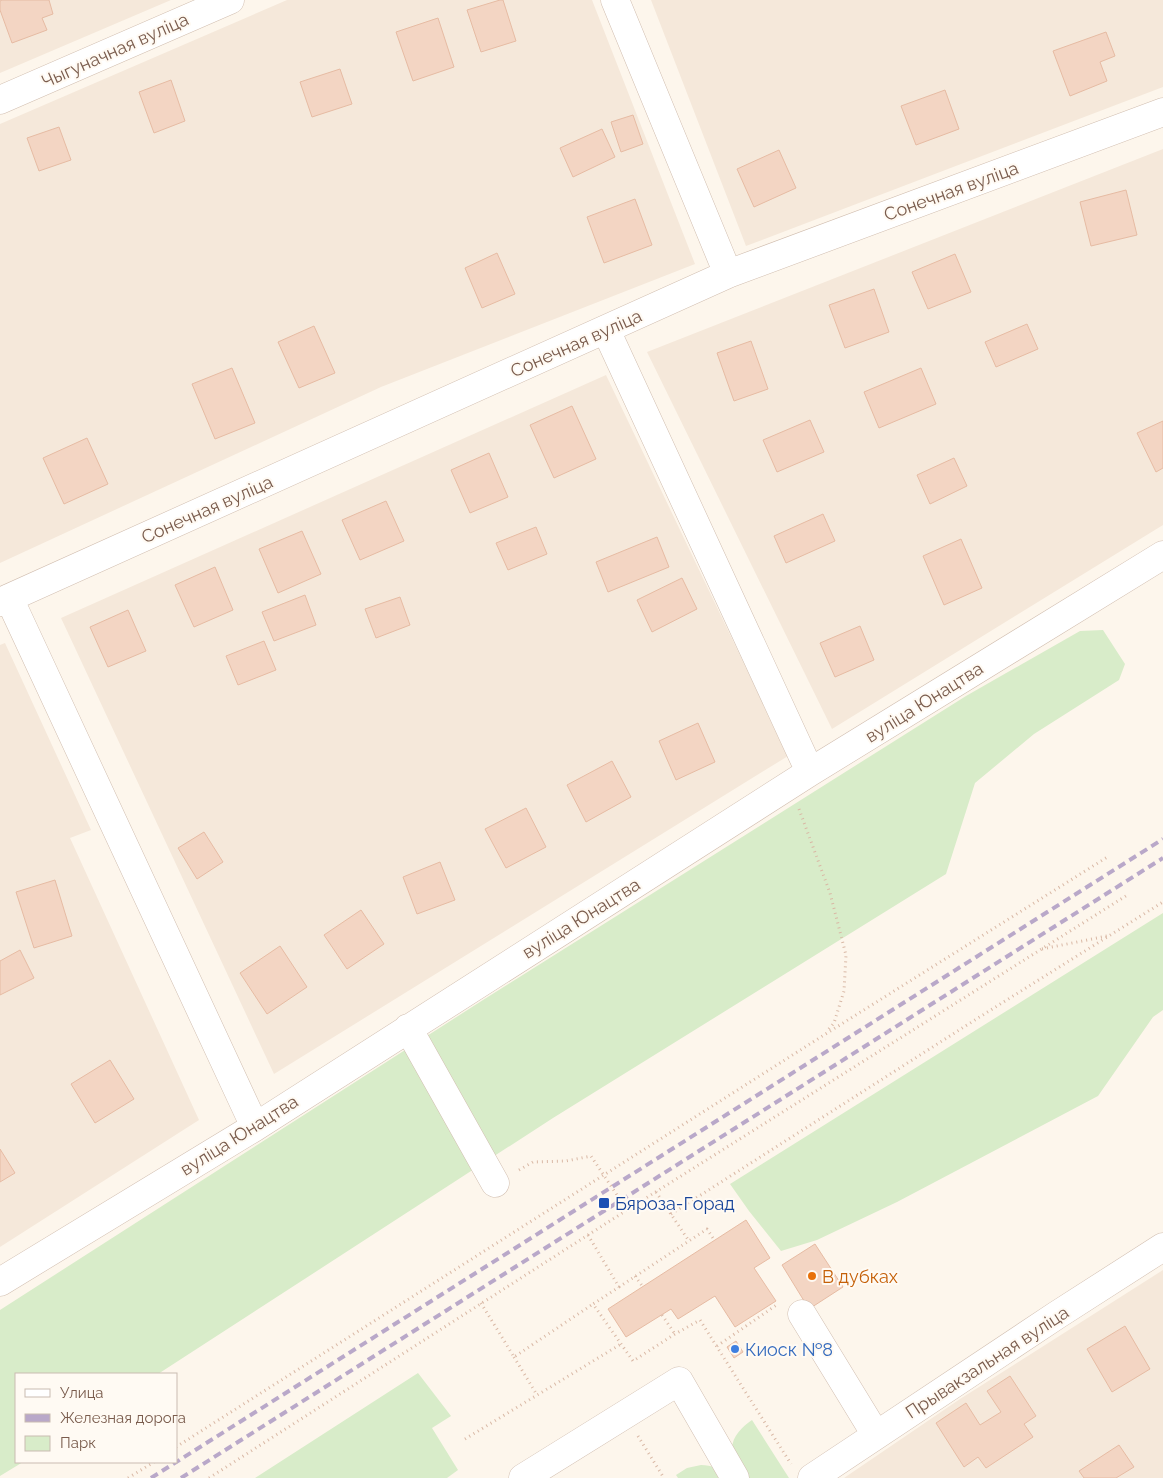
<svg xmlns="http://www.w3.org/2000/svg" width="1163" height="1478" font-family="Raleway,sans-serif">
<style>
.residential{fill:#f5e8da}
.green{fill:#d8ecc9}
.building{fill:#f3d5c3;stroke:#e6bba3}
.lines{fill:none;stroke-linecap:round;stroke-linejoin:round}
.minor-casing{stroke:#d1beb0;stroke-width:29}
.path{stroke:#d9b8a5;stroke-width:3;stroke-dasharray:1 4;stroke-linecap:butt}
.minor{stroke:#fff;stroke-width:28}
.rail{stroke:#b9a8c9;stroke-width:4;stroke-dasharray:8 5;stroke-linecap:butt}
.transit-dot{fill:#1a4fb4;stroke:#fffaf3;stroke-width:2}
.food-dot{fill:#e8710a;stroke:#fffaf3;stroke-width:2}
.shop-dot{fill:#3f7fe0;stroke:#fffaf3;stroke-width:2}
.labels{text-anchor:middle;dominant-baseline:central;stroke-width:4;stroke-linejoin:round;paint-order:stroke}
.street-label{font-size:18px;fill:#7a5c4d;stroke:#fffaf3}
.transit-label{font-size:18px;fill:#164399;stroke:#fffaf3;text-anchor:start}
.food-label{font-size:18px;fill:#c56008;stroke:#fffaf3;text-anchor:start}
.shop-label{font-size:18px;fill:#366cbe;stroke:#fffaf3;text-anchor:start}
</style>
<rect width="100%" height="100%" fill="#fdf6ec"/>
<path class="residential" d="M 0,0 L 171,0 L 0,73 Z
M 287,0 L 592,0 L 695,264 L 381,387 L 0,563 L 0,124 Z
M 651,0 L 1163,0 L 1163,87 L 746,246 Z
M 1163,149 L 1163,525 L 832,729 L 647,352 Z
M 606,375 L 788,756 L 274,1074 L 61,618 Z
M 5,643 L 91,830 L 70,838 L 199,1120 L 0,1247 L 0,645 Z
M 1163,1270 L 1163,1478 L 844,1478 L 960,1399 Z"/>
<path class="green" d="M 1103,630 L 1125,664 L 1119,680 L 1034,734 L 975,783 L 946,874 L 553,1118 L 158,1374 L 16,1374 L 16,1462 L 23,1462 L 0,1476 L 0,1310 L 483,1000 L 966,696 L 1080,631 Z
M 1163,913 L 1163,1010 L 1153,1017 L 1098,1096 L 897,1202 L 817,1240 L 781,1251 L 749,1211 L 730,1184 Z
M 418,1373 L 451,1416 L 432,1428 L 458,1470 L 447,1478 L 255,1478 Z
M 752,1420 L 789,1478 L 745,1478 C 742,1472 733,1454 732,1449 C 732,1436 743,1426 752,1420 Z
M 701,1465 C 712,1465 719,1468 725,1478 L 678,1478 L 676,1475 L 687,1468 Z"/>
<path class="building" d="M 2,0 L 49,0 L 53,14 L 42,18 L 47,30 L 12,43 L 0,10 L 0,1 Z
M 500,0 L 503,0 L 516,41 L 481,52 L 467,10 Z
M 438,18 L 454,67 L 413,81 L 396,32 Z
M 1106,32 L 1115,56 L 1100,62 L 1107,81 L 1070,96 L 1053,51 Z
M 340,69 L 352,104 L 312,117 L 300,82 Z
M 171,80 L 185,121 L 154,133 L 139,92 Z
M 945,90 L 959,129 L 916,145 L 901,106 Z
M 633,115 L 643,144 L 621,152 L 611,122 Z
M 59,127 L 71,160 L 39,171 L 27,138 Z
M 602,129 L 615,157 L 573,177 L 560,148 Z
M 779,150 L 796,188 L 754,207 L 737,169 Z
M 1126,190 L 1137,235 L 1091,246 L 1080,202 Z
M 635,199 L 652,245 L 604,263 L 587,217 Z
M 497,253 L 515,294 L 482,308 L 465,268 Z
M 955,254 L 971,292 L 928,309 L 912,272 Z
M 874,289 L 889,332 L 845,348 L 829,305 Z
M 1027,324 L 1038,349 L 996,367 L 985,342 Z
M 314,326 L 335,373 L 299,388 L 278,342 Z
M 751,341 L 768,389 L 734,401 L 717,353 Z
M 232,368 L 255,423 L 215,439 L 192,384 Z
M 921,368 L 936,404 L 879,428 L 864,392 Z
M 572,406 L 596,459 L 554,478 L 530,425 Z
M 810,420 L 824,452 L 777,472 L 763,440 Z
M 1163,421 L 1163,468 L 1156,472 L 1137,433 Z
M 87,438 L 108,484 L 64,504 L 43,458 Z
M 489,453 L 508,497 L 470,513 L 451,470 Z
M 954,458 L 967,486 L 930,504 L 917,475 Z
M 386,501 L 404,541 L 360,560 L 342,520 Z
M 823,514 L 835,541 L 786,563 L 774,536 Z
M 536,527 L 547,554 L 508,570 L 496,543 Z
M 302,531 L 321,574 L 278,593 L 259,549 Z
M 657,537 L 669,567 L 608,592 L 596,562 Z
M 961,539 L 982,588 L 944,605 L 923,556 Z
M 215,567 L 233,610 L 194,627 L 175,585 Z
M 682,578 L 697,609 L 652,632 L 637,600 Z
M 305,595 L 316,625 L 274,641 L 262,612 Z
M 400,597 L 410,625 L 376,638 L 365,609 Z
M 128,610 L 146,651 L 108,667 L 90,627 Z
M 860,626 L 874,660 L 835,677 L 820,643 Z
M 264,641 L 276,670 L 238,685 L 226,656 Z
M 698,723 L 715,762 L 676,780 L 659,741 Z
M 612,761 L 631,797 L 586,822 L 567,785 Z
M 526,808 L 546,847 L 506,868 L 485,829 Z
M 204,832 L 223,862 L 197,879 L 178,848 Z
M 440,862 L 455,900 L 417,914 L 403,877 Z
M 55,880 L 72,936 L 34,948 L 16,892 Z
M 361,910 L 384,944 L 347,969 L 324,935 Z
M 280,946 L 307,987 L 267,1014 L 240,973 Z
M 20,950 L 34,978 L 0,995 L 0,961 Z
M 110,1060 L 134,1099 L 95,1123 L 71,1084 Z
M 0,1149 L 15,1173 L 0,1182 Z
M 746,1220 L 770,1258 L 754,1268 L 776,1301 L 735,1327 L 715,1296 L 678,1319 L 671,1309 L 626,1337 L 608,1309 Z
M 815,1244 L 843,1287 L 809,1309 L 782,1265 Z
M 1125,1326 L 1150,1369 L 1112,1392 L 1087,1349 Z
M 736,1341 L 743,1352 L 734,1358 L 727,1347 Z
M 1010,1376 L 1036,1416 L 1024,1424 L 1033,1437 L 986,1468 L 978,1457 L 964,1467 L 936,1423 L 966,1403 L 980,1425 L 1001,1412 L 987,1391 Z
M 1119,1445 L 1134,1467 L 1116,1478 L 1084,1478 L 1079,1471 Z"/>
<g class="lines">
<defs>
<path id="minor" d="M 615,0 L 728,274
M 0,100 L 230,0
M 606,330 L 810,772
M 9,598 L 255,1127
M 0,602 L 728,274 L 1163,112
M 408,1028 L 495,1183
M 0,1282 L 255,1127 L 810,772 L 1163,555
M 802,1314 L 876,1435
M 523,1478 L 679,1381 L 735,1478
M 812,1478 L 1057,1315 L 1163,1247"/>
</defs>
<use href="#minor" class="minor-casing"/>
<path class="path" d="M 799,809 L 830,893 L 846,955 L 844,991 L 834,1023 L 827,1031
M 1042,949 L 1107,936
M 519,1170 L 533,1162 L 566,1161 L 591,1156 L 627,1210
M 656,1192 L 689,1241
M 671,1214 L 978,1018 L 1163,902
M 588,1235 L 619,1287 L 593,1304 L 633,1361 L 675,1334 L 700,1320 L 791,1464
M 635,1276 L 643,1287
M 619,1287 L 707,1229 L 715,1241
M 481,1303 L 514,1357 L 593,1304
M 662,1315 L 675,1334
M 717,1346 L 778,1304
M 514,1357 L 537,1395
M 638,1436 L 664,1478
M 465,1439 L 621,1344
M 176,1447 L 824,1035 L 1109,856
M 128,1478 L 154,1462
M 209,1478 L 627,1210 L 1129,894"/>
<use href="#minor" class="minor"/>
<path class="rail" d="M 151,1478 L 1163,839
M 181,1478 L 1163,858"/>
</g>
<rect class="transit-dot" x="598" y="1197" width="12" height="12" rx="2.5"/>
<circle class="food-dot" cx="812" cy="1276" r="5"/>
<circle class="shop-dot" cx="735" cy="1349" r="5"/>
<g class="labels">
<g class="street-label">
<text transform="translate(115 50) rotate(-24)">Чыгуначная вуліца</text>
<text transform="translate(951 191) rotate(-20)">Сонечная вуліца</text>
<text transform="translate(576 343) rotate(-24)">Сонечная вуліца</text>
<text transform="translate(207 509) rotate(-24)">Сонечная вуліца</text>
<text transform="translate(924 702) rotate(-32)">вуліца Юнацтва</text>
<text transform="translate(581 918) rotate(-32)">вуліца Юнацтва</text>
<text transform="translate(239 1135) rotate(-32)">вуліца Юнацтва</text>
<text transform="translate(987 1362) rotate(-33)">Прывакзальная вуліца</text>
</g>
<g class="transit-label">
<text x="615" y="1203">Бяроза-Горад</text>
</g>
<g class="food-label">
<text x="822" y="1276">В дубках</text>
</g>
<g class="shop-label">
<text x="745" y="1349">Киоск №8</text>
</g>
</g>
<rect x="15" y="1373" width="162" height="90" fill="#fffaf3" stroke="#cabbb1"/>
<rect x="25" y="1389" width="25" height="8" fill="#ffffff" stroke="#cabbb1"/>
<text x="60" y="1398" font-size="15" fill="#7a5c4d">Улица</text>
<rect x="25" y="1414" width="25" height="8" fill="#b9a8c9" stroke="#cabbb1"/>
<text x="60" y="1423" font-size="15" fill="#7a5c4d">Железная дорога</text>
<rect x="25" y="1436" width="25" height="15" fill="#d8ecc9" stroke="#cabbb1"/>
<text x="60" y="1448" font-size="15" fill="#7a5c4d">Парк</text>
</svg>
